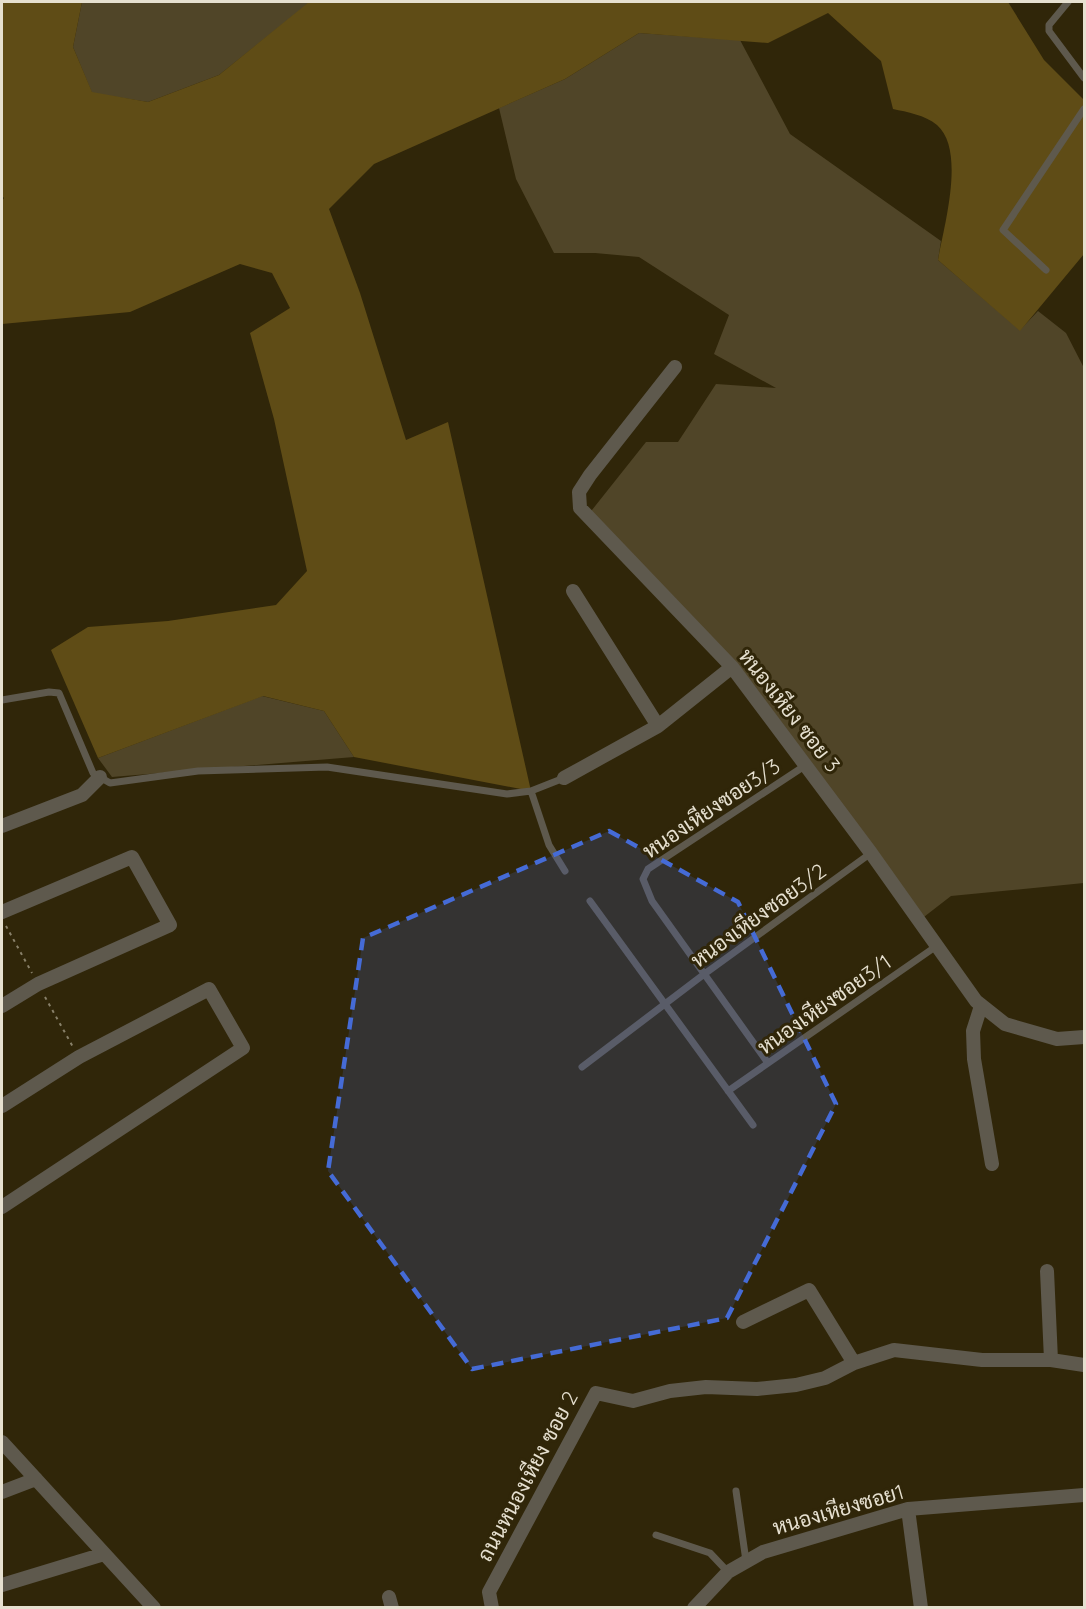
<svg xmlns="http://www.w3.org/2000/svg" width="1086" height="1609" font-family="Quicksand,Sarabun,sans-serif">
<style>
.green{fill:#504528}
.forest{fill:#5f4c16}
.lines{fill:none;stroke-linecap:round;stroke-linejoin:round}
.path{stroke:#888069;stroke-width:2;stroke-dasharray:3 4.5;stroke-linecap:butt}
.service{stroke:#5e594d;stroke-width:7}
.minor{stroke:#5e594d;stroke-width:14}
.marked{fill:#456bd6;fill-opacity:0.2;stroke:#456bd6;stroke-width:4.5;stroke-dasharray:12 8;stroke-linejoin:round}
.labels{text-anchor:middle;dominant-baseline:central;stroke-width:6;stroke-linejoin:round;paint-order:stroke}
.street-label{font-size:21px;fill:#e6e0d0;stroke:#302609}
</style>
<rect width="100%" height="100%" fill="#302609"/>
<path class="green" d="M 82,2 L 309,2 L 309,3 L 219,75 L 148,102 L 92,93 L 73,47 Z
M 639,33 L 740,40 L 790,134 L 941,241 L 938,260 L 1020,330 L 1038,311 L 1066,333 L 1084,368 L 1084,883 L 951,896 L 920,920 L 723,659 L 588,515 L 646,442 L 678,442 L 716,384 L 776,388 L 714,354 L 729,315 L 639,257 L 595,253 L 554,253 L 516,179 L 499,108 L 565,79 Z
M 262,696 L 324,711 L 354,757 L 112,777 L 98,758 Z"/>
<path class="forest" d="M 2,2 L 82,2 L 73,47 L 92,92 L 148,102 L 219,75 L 309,2 L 1008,2 L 1044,60 L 1084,100 L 1084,254 L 1020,331 L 938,260 C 944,226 966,150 937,125 C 925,115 907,112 893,109 L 881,61 L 828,13 L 768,43 L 639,33 L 565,79 L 374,164 L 329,209 L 360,293 L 406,440 L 448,422 L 531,791 L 354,757 L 324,711 L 263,696 L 98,758 L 51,650 L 88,627 L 168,621 L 276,605 L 307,571 L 274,419 L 250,333 L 290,308 L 272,273 L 240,264 L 130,312 L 2,324 L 2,201 L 4,198 L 2,196 Z"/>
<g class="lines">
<path class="path" d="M 6,926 L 32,973
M 45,997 L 73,1047"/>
<path class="service" d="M 1068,2 L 1049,25 L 1049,31 L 1084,78
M 1046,270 L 1003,230 L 1084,109
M 2,700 L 49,692 L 59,693 L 93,773 L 110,783 L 198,771 L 327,767 L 507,794 L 531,791 L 564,778
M 531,791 L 549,845 L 565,871
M 590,901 L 753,1125
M 768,1063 L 652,901 L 643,879 L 648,869 L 806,765
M 582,1067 L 703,975 L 871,853
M 728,1091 L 938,945
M 736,1491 L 746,1561
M 656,1535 L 710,1553 L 728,1572"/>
<path class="minor" d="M 675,367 L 590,475 L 579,492 L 580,508 L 732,667 L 871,853 L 976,1001 L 1005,1024 L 1057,1039 L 1084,1037
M 573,591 L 658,726
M 564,778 L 658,726 L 732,667
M 2,826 L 82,795 L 100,777
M 2,912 L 132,857 L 170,925 L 38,984 L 2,1006
M 981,1006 L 973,1031 L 974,1059 L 992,1164
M 2,1106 L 79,1057 L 209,989 L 243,1048 L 2,1207
M 1047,1271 L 1051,1360
M 743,1322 L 809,1290 L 854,1363
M 2,1442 L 154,1608
M 2,1492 L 36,1479
M 908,1509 L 921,1608
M 2,1585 L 104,1554
M 389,1597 L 392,1608
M 492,1608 L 489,1592 L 596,1393 L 633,1401 L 670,1391 L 706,1387 L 757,1389 L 796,1385 L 825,1378 L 854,1363 L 894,1350 L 982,1360 L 1051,1360 L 1084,1365
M 694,1608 L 728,1572 L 763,1552 L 908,1509 L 1084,1495"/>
</g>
<path class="marked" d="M 609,831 L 738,902 L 836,1104 L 727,1318 L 472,1369 L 328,1171 L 363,938 Z"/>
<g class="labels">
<g class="street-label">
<text transform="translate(790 710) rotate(52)">หนองเหียง ซอย 3</text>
<text transform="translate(711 808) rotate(-34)">หนองเหียงซอย3/3</text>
<text transform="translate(758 915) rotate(-36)">หนองเหียงซอย3/2</text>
<text transform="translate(824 1004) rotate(-35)">หนองเหียงซอย3/1</text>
<text transform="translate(527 1476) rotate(-62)">ถนนหนองเหียง ซอย 2</text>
<text transform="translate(838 1509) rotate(-16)">หนองเหียงซอย1</text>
</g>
</g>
<rect width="1086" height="1609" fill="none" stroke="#e6e0d0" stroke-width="6"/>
</svg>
